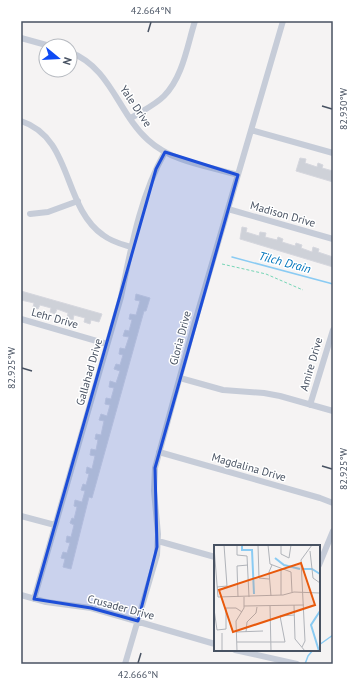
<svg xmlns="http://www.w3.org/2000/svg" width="354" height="685" font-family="'PT Sans',sans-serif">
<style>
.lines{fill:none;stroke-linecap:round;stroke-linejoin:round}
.stream{stroke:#8acbf3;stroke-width:1.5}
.building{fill:#ced1d8;stroke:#d6d7de}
.path{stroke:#75d5b6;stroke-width:1;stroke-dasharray:3 2;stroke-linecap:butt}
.street{stroke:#c6ccd8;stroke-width:6}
.marked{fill:#1d4ed8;fill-opacity:0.2;stroke:#1d4ed8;stroke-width:3;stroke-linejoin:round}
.ticks{fill:none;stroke:#485262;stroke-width:1.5}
.labels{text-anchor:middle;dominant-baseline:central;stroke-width:3;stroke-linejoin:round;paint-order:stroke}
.street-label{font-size:11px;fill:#485262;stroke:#fff}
.water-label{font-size:12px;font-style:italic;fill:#0175bc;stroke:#fff}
.inset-river{fill:none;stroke:#8acbf3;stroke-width:2}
.inset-road{fill:none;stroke:#b0b3b9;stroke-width:1}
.view{fill:#e8590c;fill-opacity:0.15;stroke:#e8590c;stroke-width:2}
.inset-edge{fill:none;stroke:#485262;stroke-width:2}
.neatline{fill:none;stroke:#485262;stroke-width:1.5}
.ticks-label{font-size:10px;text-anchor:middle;fill:#485262}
</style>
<rect width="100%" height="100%" fill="#f5f3f3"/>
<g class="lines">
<path class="stream" d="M 232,257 L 333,284
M 319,645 L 333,635
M 305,664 L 308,656 L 313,650"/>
</g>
<path class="building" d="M 300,158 L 306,159 L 305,163 L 317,167 L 318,163 L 323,165 L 322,168 L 333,171 L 333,182 L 296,171 Z
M 242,227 L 247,228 L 246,232 L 259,236 L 260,232 L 266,233 L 265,237 L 277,240 L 278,237 L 283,239 L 282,242 L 295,246 L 296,243 L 302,245 L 301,248 L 312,252 L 313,247 L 319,249 L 318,252 L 333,257 L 333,267 L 240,239 Z
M 21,291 L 102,314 L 99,322 L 91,320 L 90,324 L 84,322 L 85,318 L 74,315 L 73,320 L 67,318 L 68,313 L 57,309 L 55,314 L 50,312 L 51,308 L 40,305 L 38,309 L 33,307 L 34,303 L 21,300 Z
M 136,294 L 150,298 L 146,311 L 144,311 L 92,498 L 89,497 L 71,569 L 63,567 L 65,559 L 61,558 L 63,552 L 67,553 L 70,543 L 66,542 L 67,536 L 71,537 L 74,525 L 70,523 L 72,518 L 74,519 L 77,507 L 74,506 L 75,500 L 82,502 L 85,491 L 81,490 L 83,484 L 86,485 L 89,474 L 86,473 L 87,467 L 92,469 L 95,456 L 90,455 L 91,449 L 96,450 L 98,440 L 95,439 L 96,434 L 101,435 L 104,421 L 99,420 L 101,414 L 107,416 L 110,405 L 105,404 L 106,398 L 111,399 L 114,388 L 109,387 L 110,381 L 116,383 L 120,371 L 114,369 L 116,364 L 120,365 L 123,355 L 119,354 L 120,348 L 125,349 L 129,337 L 123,336 L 125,330 L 129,331 L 132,320 L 129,319 L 130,314 L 136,315 L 140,301 L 135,300 Z"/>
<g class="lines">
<path class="path" d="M 222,264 L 266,274 L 303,290"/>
<path class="street" d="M 21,38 L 50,46
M 70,52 C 111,68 118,113 148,140 C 172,162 207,166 238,175
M 131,118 C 142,111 155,105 164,96 C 183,77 187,46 195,21
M 21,121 C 73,138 62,206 103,235 C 112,242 121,244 131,247
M 251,130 L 333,153
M 228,209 L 333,239
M 30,214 L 48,212 L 78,201
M 21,319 L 107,344
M 180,378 L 223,390 L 264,393 L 280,396 L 333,411
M 310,405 L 333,330
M 159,452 L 320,498 L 333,503
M 21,516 L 55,525
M 158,541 L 215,557
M 319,565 L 333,531
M 21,595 L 46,602 L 91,608 L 215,644
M 34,599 L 121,297 C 131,248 140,196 165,152
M 235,650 L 297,664
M 125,664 L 157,555 L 158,534 L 154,491 L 155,468 L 194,325 L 283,21"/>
</g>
<path class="marked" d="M 165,152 L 238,175 L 155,468 L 157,547 L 138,621 L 91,608 L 34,599 L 156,169 Z"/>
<path class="ticks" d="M 148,32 L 151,22M 322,106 L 332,109M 22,368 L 32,371M 322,466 L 332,469M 138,663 L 141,653"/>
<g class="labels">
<g class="street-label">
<text transform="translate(136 106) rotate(56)">Yale Drive</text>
<text transform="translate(283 214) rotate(16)">Madison Drive</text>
<text transform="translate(55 318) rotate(16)">Lehr Drive</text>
<text transform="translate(180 338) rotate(-75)">Gloria Drive</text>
<text transform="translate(311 364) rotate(-74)">Amire Drive</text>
<text transform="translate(89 372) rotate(-74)">Gallahad Drive</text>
<text transform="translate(249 467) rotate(16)">Magdalina Drive</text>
<text transform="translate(121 607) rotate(15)">Crusader Drive</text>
</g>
<g class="water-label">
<text transform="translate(285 262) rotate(15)">Tilch Drain</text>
</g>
</g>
<g transform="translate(214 545)">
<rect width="106" height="106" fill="#f5f3f3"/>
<path class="inset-river" d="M 28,0 L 28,5 L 38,5 L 40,49M 61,13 L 70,20 L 86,24M 89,24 L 98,24 L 106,29M 105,106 L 97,80 L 106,66"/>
<path class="inset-road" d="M 23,0 L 23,10 L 33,11 L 35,52M 44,0 L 45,33 L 55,34M 54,0 L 56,19 L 77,27 L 78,47M 67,0 L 67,9 L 75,13 L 77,0M 0,2 L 4,52 L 69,50 L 80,47 L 106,48M 96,6 L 99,33 L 106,38M 3,42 L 13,41 L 10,0M 67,50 L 67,25M 57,51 L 55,27 L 58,20M 24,52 L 23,21 L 34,20M 80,60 L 81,94 L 91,106M 30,61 L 90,60M 56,61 L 57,106M 0,64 L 3,85 L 12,84 L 12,63 L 22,63 L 28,67M 22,87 L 49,86M 32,87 L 33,77 L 42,68 L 43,62M 8,88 L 8,106M 23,97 L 71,97 L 66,71 L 80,70M 88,102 L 91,96 L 87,15 L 98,0M 23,106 L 22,76 L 30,63 L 30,52"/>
<path class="view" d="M 87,18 L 101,60 L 19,87 L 5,45 Z"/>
<rect width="106" height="106" class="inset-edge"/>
</g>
<rect width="354" height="685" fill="none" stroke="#ffffff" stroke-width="44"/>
<g transform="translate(58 58) rotate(108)"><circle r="19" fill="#ffffff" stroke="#b6bac0"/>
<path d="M0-3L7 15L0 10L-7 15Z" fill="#0e4af4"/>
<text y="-6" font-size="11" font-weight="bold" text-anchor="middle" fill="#485262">N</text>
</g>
<rect x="22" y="22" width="310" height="641" class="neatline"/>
<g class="ticks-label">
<text x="151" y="14">42.664°N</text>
<text transform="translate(343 109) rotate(-90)" y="4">82.930°W</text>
<text transform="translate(11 368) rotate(-90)" y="4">82.925°W</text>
<text transform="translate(343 469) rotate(-90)" y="4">82.925°W</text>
<text x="138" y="678">42.666°N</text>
</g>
</svg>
